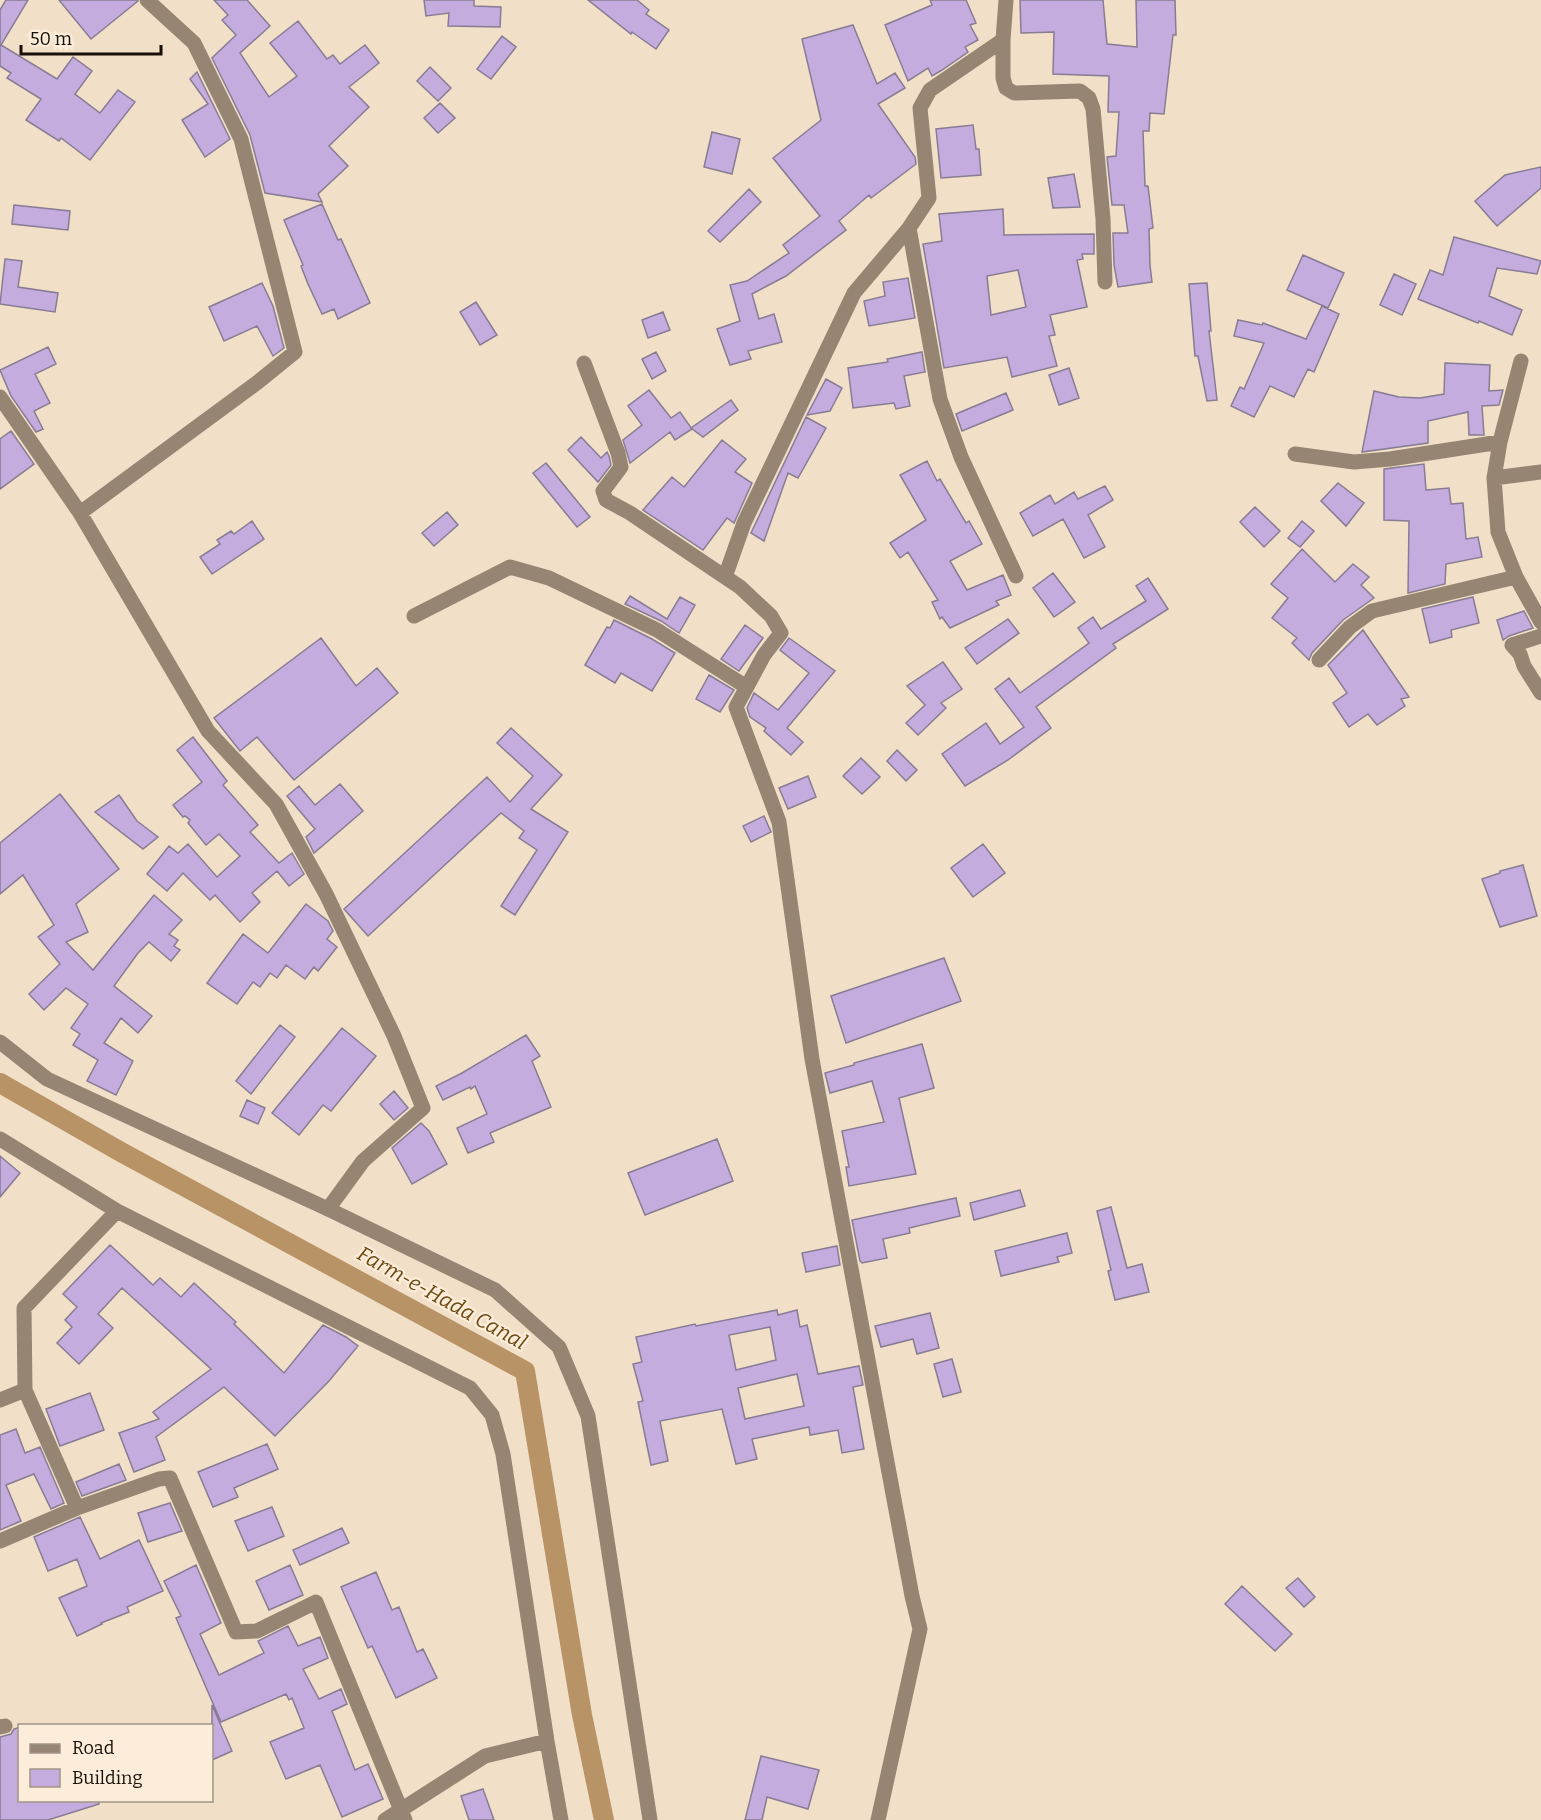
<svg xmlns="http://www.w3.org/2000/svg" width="1541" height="1820" font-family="Bitter,serif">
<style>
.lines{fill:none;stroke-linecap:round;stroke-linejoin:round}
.canal{stroke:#b79366;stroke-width:20}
.building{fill:#c5acde;stroke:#877c93;stroke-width:1.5;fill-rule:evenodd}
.minor{stroke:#958572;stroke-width:15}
.tertiary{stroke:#958572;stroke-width:15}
.labels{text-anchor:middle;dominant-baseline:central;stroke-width:4.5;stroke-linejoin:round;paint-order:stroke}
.water-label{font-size:21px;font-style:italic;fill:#6d4912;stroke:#fcedda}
</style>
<rect width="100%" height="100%" fill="#f2dfc8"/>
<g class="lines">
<path class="canal" d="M 0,1083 L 121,1152 L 525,1371 L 582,1715 L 604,1820"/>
</g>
<path class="building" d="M 6,0 L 28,0 L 1,45 L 57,79 L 73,57 L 92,71 L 75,94 L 100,113 L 118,90 L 135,102 L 90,160 L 61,138 L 59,141 L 26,120 L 41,99 L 7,78 L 11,73 L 0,66 L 0,10 Z
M 59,0 L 137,0 L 138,1 L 91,39 Z
M 214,0 L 247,0 L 270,26 L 240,53 L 269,97 L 297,76 L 270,43 L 298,21 L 327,59 L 333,55 L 340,64 L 365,45 L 379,63 L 349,87 L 369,107 L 329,146 L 348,166 L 318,194 L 322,202 L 265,193 L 250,135 L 212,58 L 236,35 L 222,20 L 228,15 Z
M 424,0 L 474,0 L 474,6 L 501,7 L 500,27 L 448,26 L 449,13 L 426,16 Z
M 588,0 L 637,0 L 649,10 L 646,14 L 669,30 L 656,49 L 632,32 L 631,34 Z
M 930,0 L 966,0 L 976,23 L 970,25 L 978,40 L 965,47 L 968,52 L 942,70 L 932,76 L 928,68 L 908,81 L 885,25 L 932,5 Z
M 1020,0 L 1103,0 L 1107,44 L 1137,47 L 1136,0 L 1175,0 L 1176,35 L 1173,35 L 1164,114 L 1150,113 L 1149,131 L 1143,131 L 1145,186 L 1148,186 L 1153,228 L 1149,229 L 1150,265 L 1152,282 L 1118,287 L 1114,265 L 1113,233 L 1128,233 L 1124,205 L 1112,205 L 1107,157 L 1116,156 L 1119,112 L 1108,112 L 1109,76 L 1053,74 L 1054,32 L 1021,33 Z
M 853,25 L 877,84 L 895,73 L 905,88 L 878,104 L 915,157 L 916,164 L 871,198 L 869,195 L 839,221 L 846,230 L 786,276 L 752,294 L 759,319 L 774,314 L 782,342 L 748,351 L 751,359 L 730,365 L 717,329 L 740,321 L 730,285 L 747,281 L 789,253 L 783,245 L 820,216 L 773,158 L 821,120 L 802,39 Z
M 502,36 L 516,47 L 491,79 L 477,69 Z
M 430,67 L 451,88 L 438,101 L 417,81 Z
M 197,72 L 230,139 L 205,157 L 182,120 L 208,104 L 190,79 Z
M 440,103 L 455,118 L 438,133 L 424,118 Z
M 973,125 L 976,149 L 979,149 L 981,175 L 941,178 L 936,129 Z
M 712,132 L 740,139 L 732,174 L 704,167 Z
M 1541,167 L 1541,188 L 1497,226 L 1475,201 L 1505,175 Z
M 1074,174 L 1080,207 L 1053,208 L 1048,178 Z
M 749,189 L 761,202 L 720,242 L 708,231 Z
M 322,204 L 338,240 L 341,239 L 370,303 L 338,319 L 334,309 L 322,314 L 308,284 L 301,266 L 303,265 L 284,220 Z
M 14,205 L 70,211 L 68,230 L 12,224 Z
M 1003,209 L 1004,235 L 1094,234 L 1094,254 L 1082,254 L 1083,259 L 1077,260 L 1087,307 L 1050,315 L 1055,335 L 1049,336 L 1057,366 L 1012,377 L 1007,357 L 944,368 L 923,244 L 942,241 L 939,214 ZM 1018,270 L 1026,307 L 991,315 L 987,276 Z
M 1454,237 L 1541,261 L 1537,274 L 1497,268 L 1489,296 L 1522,310 L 1512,335 L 1479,321 L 1478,323 L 1418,299 L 1430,270 L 1443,275 Z
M 1303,255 L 1344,273 L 1328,308 L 1287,290 Z
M 5,259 L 22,261 L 18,287 L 58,293 L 55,312 L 0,304 Z
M 1394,274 L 1416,284 L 1402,315 L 1380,305 Z
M 908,278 L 915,318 L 869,326 L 864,301 L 885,296 L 883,282 Z
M 262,283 L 273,306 L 284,348 L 273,356 L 257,326 L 224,341 L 209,307 Z
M 1207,283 L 1211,331 L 1209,331 L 1217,400 L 1207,401 L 1198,356 L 1195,356 L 1189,284 Z
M 476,302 L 497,335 L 480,345 L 460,312 Z
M 1322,306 L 1339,314 L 1314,372 L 1308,369 L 1294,397 L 1270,386 L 1254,417 L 1231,406 L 1240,387 L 1244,389 L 1264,343 L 1234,336 L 1238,320 L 1262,325 L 1263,323 L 1306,339 Z
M 663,312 L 670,330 L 648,338 L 642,320 Z
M 48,347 L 56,364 L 35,374 L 50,403 L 34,411 L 43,429 L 36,432 L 11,396 L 0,370 Z
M 656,352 L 666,371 L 652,379 L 642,359 Z
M 922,352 L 925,372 L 904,376 L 910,406 L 896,409 L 894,403 L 853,408 L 848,368 L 888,362 L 887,359 Z
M 1445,363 L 1490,365 L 1489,391 L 1503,390 L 1499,405 L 1482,406 L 1484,435 L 1469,435 L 1468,412 L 1428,421 L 1428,443 L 1362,452 L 1374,391 L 1399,397 L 1420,398 L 1444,394 Z
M 1069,368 L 1079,398 L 1059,405 L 1049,375 Z
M 826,379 L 842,388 L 830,411 L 807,415 Z
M 649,390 L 671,418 L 680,412 L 692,429 L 675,440 L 670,432 L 630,463 L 623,440 L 642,425 L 628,406 Z
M 1006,393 L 1013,410 L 962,431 L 956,414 Z
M 731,400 L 738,410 L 703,437 L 691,428 Z
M 806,417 L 826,428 L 798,478 L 788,473 L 764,541 L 751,533 Z
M 11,431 L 34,464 L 0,489 L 0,439 Z
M 581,437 L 601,458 L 607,452 L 609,456 L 611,465 L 598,482 L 568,450 Z
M 722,440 L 746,459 L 735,472 L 752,483 L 734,523 L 727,518 L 703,550 L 643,510 L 672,477 L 684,487 Z
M 927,461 L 937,481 L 940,479 L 966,523 L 969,521 L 982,544 L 950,561 L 967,590 L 1003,575 L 1011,595 L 996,601 L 999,605 L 950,628 L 942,617 L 940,619 L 932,602 L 938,600 L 908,552 L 900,558 L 890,543 L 926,520 L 900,475 Z
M 546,463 L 590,517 L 577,527 L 533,473 Z
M 1424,464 L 1426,490 L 1449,488 L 1451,504 L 1463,503 L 1466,539 L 1478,537 L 1482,557 L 1446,564 L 1445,584 L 1408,593 L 1409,521 L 1384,520 L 1384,469 Z
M 1338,483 L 1364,503 L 1346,526 L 1321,501 Z
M 1105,486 L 1113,500 L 1088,515 L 1105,547 L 1084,558 L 1063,519 L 1033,536 L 1020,513 L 1050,495 L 1055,504 L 1074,492 L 1078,499 Z
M 1255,507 L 1280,531 L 1264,547 L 1240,522 Z
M 447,512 L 458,525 L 434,546 L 422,533 Z
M 252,521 L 264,539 L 212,574 L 200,557 L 220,544 L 217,540 L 231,531 L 234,534 Z
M 1302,521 L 1314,531 L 1300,547 L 1288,538 Z
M 1302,549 L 1335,582 L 1353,564 L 1369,577 L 1361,585 L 1374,598 L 1343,620 L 1312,653 L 1309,660 L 1292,643 L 1297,638 L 1272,618 L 1288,598 L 1271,584 Z
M 1053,573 L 1075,602 L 1054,617 L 1033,588 Z
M 1148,578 L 1168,609 L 1113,644 L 1116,648 L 1036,707 L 1051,728 L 1008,760 L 965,786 L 942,754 L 986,723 L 1000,744 L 1024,727 L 995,689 L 1009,678 L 1020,693 L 1089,643 L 1078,628 L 1093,617 L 1101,629 L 1146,601 L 1136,586 Z
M 630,596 L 667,619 L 680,597 L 695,605 L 679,633 L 661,621 L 625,604 Z
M 1473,597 L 1479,623 L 1451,630 L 1452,637 L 1430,643 L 1422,609 Z
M 1524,611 L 1533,628 L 1509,636 L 1503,640 L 1497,620 Z
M 1008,619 L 1019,633 L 977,664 L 965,648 Z
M 614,620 L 652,639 L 675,653 L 652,691 L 621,673 L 615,683 L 585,665 L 607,627 L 610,628 Z
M 745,625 L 763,638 L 739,671 L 721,659 Z
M 1363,630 L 1409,697 L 1401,699 L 1405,706 L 1377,725 L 1368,714 L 1349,727 L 1333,703 L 1347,693 L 1328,665 Z
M 321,638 L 356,686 L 377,668 L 398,693 L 294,780 L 257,737 L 240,751 L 214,718 Z
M 789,638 L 835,671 L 787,728 L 803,742 L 791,755 L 764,731 L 766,728 L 750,717 L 747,708 L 754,693 L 778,710 L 809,673 L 780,650 Z
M 943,662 L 962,689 L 941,703 L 946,708 L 918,735 L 906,723 L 925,705 L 907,686 Z
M 709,675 L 734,690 L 720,712 L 696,699 Z
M 511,728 L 562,775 L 531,809 L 568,832 L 515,915 L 501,906 L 537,850 L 519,838 L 524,831 L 501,813 L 368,936 L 344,909 L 487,777 L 510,802 L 533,776 L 497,743 Z
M 193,737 L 227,781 L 223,785 L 258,825 L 250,832 L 279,863 L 292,853 L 304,874 L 289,886 L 277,871 L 252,893 L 260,902 L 240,922 L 215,895 L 210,900 L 183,873 L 167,891 L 147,874 L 169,846 L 178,853 L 188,844 L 217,877 L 240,856 L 219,834 L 206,845 L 188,823 L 190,820 L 185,816 L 183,817 L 173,805 L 202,782 L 177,750 Z
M 897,750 L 917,770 L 906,781 L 887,761 Z
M 861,758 L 880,777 L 862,794 L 843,776 Z
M 808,776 L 816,797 L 788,809 L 779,788 Z
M 340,784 L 363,811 L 314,853 L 306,837 L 315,829 L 287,796 L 299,786 L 315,805 Z
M 60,794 L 119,869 L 76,904 L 88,932 L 66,942 L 93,970 L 154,895 L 182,920 L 169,934 L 178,940 L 174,946 L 180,950 L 171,961 L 149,942 L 138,953 L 114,986 L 152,1016 L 138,1033 L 121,1018 L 104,1043 L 133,1061 L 116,1095 L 87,1081 L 98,1060 L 73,1045 L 80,1034 L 71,1028 L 88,1004 L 66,988 L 44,1010 L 29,994 L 60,964 L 38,937 L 54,925 L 23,875 L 0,894 L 0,843 Z
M 119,795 L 137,821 L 158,837 L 143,849 L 95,812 Z
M 764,816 L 771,832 L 751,842 L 743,826 Z
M 983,844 L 1005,873 L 973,897 L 951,868 Z
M 1523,865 L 1537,916 L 1500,927 L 1482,879 L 1500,873 L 1500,871 Z
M 306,904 L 328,921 L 333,931 L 327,939 L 337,947 L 318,971 L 314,967 L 305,979 L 286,965 L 277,978 L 270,973 L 260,987 L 253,982 L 237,1004 L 207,983 L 243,934 L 268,953 Z
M 944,958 L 961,1001 L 846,1043 L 831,996 Z
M 280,1025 L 295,1037 L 251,1094 L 236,1081 Z
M 342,1028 L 376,1056 L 331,1111 L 323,1105 L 299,1135 L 272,1113 Z
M 526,1035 L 540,1056 L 532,1061 L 551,1107 L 490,1133 L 494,1142 L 468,1153 L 457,1128 L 487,1114 L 475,1086 L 471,1089 L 470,1087 L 443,1100 L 436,1086 L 462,1073 Z
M 922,1044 L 934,1088 L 899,1098 L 916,1174 L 849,1186 L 846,1167 L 849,1167 L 842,1131 L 884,1122 L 872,1081 L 830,1093 L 825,1073 L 854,1065 L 854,1063 Z
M 394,1091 L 408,1108 L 394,1120 L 380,1104 Z
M 247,1100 L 265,1108 L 258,1124 L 240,1116 Z
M 421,1123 L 429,1131 L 447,1164 L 412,1184 L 392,1148 Z
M 717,1139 L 733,1181 L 645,1215 L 628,1173 Z
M 0,1156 L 20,1173 L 0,1197 Z
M 1020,1190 L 1025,1206 L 974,1220 L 970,1203 Z
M 956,1198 L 960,1216 L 909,1228 L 910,1233 L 883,1239 L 887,1258 L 862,1263 L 860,1261 L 852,1220 Z
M 1111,1207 L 1127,1268 L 1142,1264 L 1149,1292 L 1115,1300 L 1108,1271 L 1111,1270 L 1097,1211 Z
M 1067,1233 L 1072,1253 L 1057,1257 L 1059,1262 L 1001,1276 L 995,1251 Z
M 110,1245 L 153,1285 L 160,1278 L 181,1297 L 194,1283 L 236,1322 L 234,1324 L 284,1373 L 323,1325 L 346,1337 L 358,1346 L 329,1381 L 275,1436 L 224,1387 L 156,1437 L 165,1460 L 134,1472 L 119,1433 L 159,1419 L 153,1412 L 211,1369 L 122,1288 L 98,1314 L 113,1328 L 79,1364 L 57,1343 L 72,1327 L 65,1320 L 77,1307 L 63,1294 Z
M 837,1246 L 840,1265 L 806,1272 L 802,1253 Z
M 777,1310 L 778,1315 L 797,1310 L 800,1327 L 807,1325 L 818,1374 L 859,1366 L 863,1385 L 853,1387 L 864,1449 L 842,1453 L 838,1430 L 810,1435 L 809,1427 L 752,1439 L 757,1459 L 736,1464 L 722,1409 L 660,1421 L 668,1461 L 651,1465 L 638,1402 L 643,1401 L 633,1364 L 642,1362 L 636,1337 L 695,1324 L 696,1326 ZM 770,1327 L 776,1360 L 736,1370 L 729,1335 ZM 797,1374 L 804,1406 L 745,1419 L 738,1388 Z
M 930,1313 L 939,1348 L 917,1354 L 913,1339 L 881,1347 L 875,1326 Z
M 952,1359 L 961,1392 L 943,1397 L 934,1364 Z
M 90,1393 L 104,1430 L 60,1446 L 46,1409 Z
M 16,1429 L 25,1453 L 40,1447 L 64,1503 L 51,1509 L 34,1474 L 6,1485 L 21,1521 L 0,1530 L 0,1435 Z
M 267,1444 L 278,1469 L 234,1488 L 238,1497 L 213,1507 L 198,1472 Z
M 119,1464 L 126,1480 L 82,1496 L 76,1482 Z
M 170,1503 L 182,1531 L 148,1542 L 138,1513 Z
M 272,1507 L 284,1536 L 248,1551 L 235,1521 Z
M 80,1517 L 100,1559 L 139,1540 L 163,1591 L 127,1607 L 129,1612 L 101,1623 L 102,1624 L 77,1636 L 59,1598 L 87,1586 L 77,1559 L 48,1571 L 34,1537 Z
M 342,1528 L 349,1543 L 300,1565 L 293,1550 Z
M 196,1565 L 221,1623 L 200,1634 L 219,1675 L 264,1653 L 258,1641 L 288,1626 L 298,1646 L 320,1637 L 328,1658 L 303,1669 L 319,1699 L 341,1689 L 347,1704 L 332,1711 L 355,1770 L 368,1764 L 383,1799 L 342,1817 L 320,1765 L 286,1779 L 270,1742 L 304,1728 L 292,1698 L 289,1700 L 286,1694 L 221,1722 L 176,1618 L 181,1616 L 164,1581 Z
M 290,1565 L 303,1595 L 269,1610 L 256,1581 Z
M 376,1572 L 392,1610 L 399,1607 L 417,1652 L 423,1649 L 437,1678 L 396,1698 L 372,1646 L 368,1648 L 341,1587 Z
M 1298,1578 L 1315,1597 L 1304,1607 L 1286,1588 Z
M 1242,1586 L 1292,1634 L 1275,1651 L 1225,1604 Z
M 212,1705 L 232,1751 L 212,1760 Z
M 20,1727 L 20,1800 L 98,1800 L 99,1804 L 48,1820 L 0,1820 L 0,1737 L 11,1734 L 14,1729 Z
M 761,1756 L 819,1770 L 808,1809 L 767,1797 L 762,1820 L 745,1820 Z
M 483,1789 L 494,1820 L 469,1820 L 461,1796 Z"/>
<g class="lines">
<path class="minor" d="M 1003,40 L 1003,78 L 1006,88 L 1014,93 L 1080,91 L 1089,98 L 1093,109 L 1103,219 L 1105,282
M 909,228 L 940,399 L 961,457 L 1016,576
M 1521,361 L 1500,442 L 1494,478 L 1498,532 L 1516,577 L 1541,622
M 584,363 L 618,453 L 621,467 L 603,491 L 606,500 L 630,513 L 725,577
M 0,397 L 80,513 L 208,731 L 276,804 L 326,894 L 394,1036 L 423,1108 L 363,1161 L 328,1209
M 1295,454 L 1354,462 L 1390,459 L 1500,442
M 1494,478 L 1541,472
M 80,513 L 258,382 L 295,352 L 241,139 L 194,43 L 147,0
M 414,616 L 510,567 L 549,578 L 657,630 L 745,686
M 1541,636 L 1512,645 L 1520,654 L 1524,666 L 1541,693
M 1319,660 L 1350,627 L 1372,611 L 1516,577
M 0,1139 L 117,1211 L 470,1388 L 492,1415 L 503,1454 L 547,1741 L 561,1820
M 0,1400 L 25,1390
M 77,1508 L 25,1390 L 24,1308 L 117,1211
M 0,1541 L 77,1508 L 159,1479 L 170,1478 L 236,1632 L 257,1631 L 316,1602 L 405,1820
M 0,1727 L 5,1726
M 385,1820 L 485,1756 L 547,1741
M 878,1820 L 920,1629 L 912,1596 L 812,1059 L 779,822 L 736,707 L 764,655 L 781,633 L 771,616 L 740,587 L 725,577 L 744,523 L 854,293 L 909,228 L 929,198 L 920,108 L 930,90 L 1003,40 L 1006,0"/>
<path class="tertiary" d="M 0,1042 L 47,1079 L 328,1209 L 495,1290 L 559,1347 L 588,1416 L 650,1820"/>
</g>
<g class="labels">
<g class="water-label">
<text transform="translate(442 1298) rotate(29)">Farm-e-Hada Canal</text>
</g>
</g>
<rect x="18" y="1724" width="195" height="78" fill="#fcedda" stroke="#a09586" stroke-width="1.5"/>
<rect x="30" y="1744" width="30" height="9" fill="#958572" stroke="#a09586" stroke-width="1.5"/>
<text x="72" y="1754" font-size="18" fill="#161008">Road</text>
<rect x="30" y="1769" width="30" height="18" fill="#c5acde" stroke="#a09586" stroke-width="1.5"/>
<text x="72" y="1784" font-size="18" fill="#161008">Building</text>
<path d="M21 45v9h140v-9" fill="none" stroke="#161008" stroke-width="3"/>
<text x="30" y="45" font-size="18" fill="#161008" stroke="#fcedda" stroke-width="4.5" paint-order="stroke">50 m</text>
</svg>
